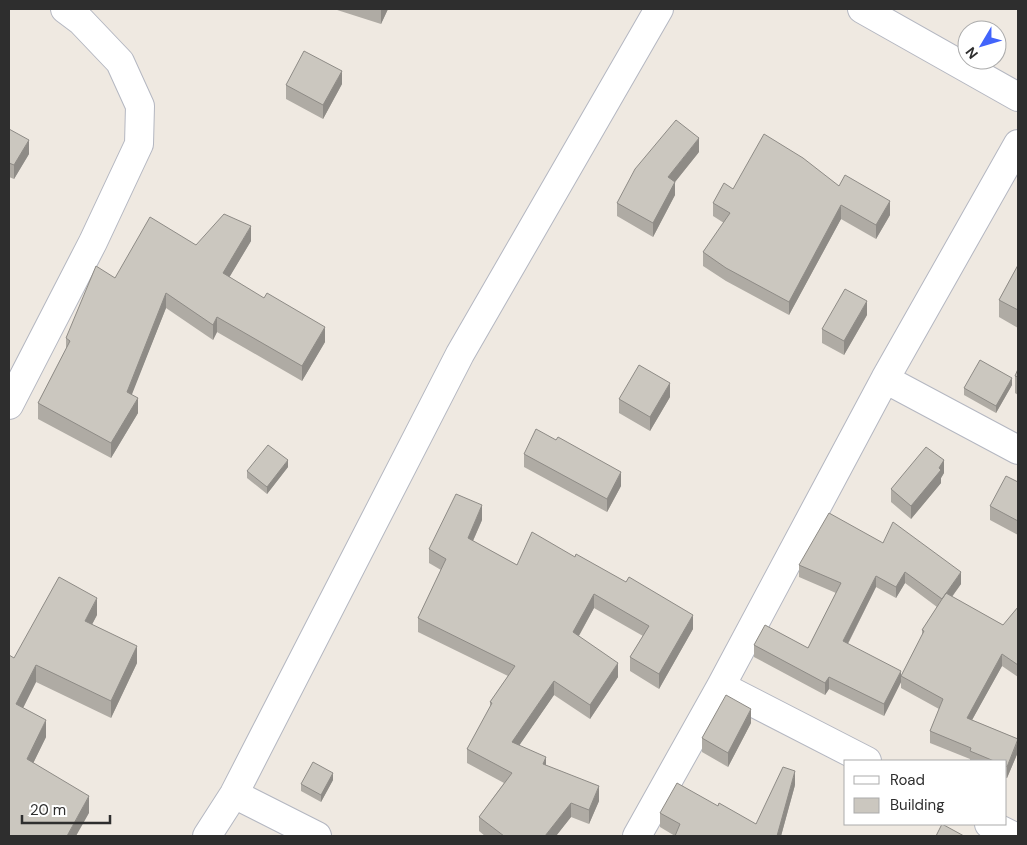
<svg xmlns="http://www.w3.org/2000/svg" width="1027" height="845" font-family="'DM Sans',sans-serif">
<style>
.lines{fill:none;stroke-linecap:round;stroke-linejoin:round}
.minor-casing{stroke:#b4b7c1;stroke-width:30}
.minor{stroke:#fff;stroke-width:28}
.wall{fill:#afaba4;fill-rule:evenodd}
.shaded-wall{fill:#8e8b86}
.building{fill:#cbc7bf;stroke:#8e8b86}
</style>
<rect width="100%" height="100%" fill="#efe9e1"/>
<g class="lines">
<defs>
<path id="minor" d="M 862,9 L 1018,97
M 885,379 L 1018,450
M 9,405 L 93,242 L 139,144 L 140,106 L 120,62 L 81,21 L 65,9
M 721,686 L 867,761
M 234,794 L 317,836
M 989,824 L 1013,836
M 207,836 L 234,794 L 460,354 L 659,9
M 637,836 L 721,686 L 885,379 L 1018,144"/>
</defs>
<use href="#minor" class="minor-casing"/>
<use href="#minor" class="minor"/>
</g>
<path class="wall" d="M 334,9 L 388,9 L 381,24 Z
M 342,84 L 323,119 L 286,99 L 286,85 Z
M 9,129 L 29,154 L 14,179 L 9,177 Z
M 699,152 L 675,182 L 675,195 L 653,237 L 617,216 L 617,203 Z
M 839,186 L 890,215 L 876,239 L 841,219 L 789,315 L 726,281 L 703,266 L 703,252 L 724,223 L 713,216 L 713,203 L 733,189 Z
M 251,241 L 229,277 L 325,342 L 302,381 L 217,332 L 213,340 L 166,308 L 131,395 L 138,413 L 111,458 L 38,419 L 38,403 L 66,349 L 66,338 L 115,278 L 196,245 Z
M 1018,265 L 1018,328 L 999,317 L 999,300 Z
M 867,315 L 844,355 L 822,343 L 822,329 Z
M 1018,369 L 1018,395 L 1015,393 L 1015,376 Z
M 1012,385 L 996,413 L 964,395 L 964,388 Z
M 670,397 L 650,431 L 619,413 L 619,399 Z
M 556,440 L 621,486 L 607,512 L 524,467 L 524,454 Z
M 288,467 L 267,494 L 247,478 L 247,471 Z
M 944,473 L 941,478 L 941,483 L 911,519 L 891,502 L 891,489 Z
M 1018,482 L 1018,535 L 990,520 L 990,506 Z
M 482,520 L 473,541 L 517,565 L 693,629 L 659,689 L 630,671 L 630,657 L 643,636 L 594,608 L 579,636 L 618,677 L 590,719 L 554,695 L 519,745 L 546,765 L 599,801 L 589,824 L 571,817 L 556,836 L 485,836 L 479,831 L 479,817 L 504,783 L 467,763 L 467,749 L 490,708 L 490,702 L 508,676 L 418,632 L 418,618 L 441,570 L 429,563 L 429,549 Z
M 883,543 L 961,584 L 952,597 L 1003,625 L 1018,607 L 1018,677 L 1002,666 L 972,720 L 1018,739 L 1018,752 L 1007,778 L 1006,778 L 1006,761 L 970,761 L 970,759 L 930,743 L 930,731 L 939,709 L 901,688 L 901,682 L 884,716 L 829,689 L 825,695 L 754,657 L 754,645 L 808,648 L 836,593 L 799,577 L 799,565 ZM 905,583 L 937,607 L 922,630 L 922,635 L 901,676 L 848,644 L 876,587 L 896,598 Z
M 97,615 L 92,624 L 137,663 L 111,718 L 36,682 L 23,708 L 46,737 L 33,763 L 89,813 L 9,836 L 14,658 Z
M 751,723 L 728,767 L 702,752 L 702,738 Z
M 333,780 L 321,802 L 301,791 L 301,784 Z
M 795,785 L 781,836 L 675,836 L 660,827 L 660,813 L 718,806 L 756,824 Z"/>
<path class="shaded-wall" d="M 382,9 L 388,9 L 381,24 L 381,10 Z
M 342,71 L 342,84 L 323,119 L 323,105 Z
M 699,138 L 699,152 L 675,182 L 675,195 L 653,237 L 653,223 L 668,177 Z
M 29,140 L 29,154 L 14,179 L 14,165 Z
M 890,201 L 890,215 L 876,239 L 876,225 Z
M 841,205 L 841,219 L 789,315 L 789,302 Z
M 251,226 L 251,241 L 223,288 L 223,273 Z
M 166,293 L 166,308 L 127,407 L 127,392 Z
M 867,301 L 867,315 L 844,355 L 844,341 Z
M 217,317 L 217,332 L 213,340 L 213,325 Z
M 325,327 L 325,342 L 302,381 L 302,366 Z
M 1012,378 L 1012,385 L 996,413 L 996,406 Z
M 670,383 L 670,397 L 650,431 L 650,417 Z
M 138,398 L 138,413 L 111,458 L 111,443 Z
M 288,460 L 288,467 L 267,494 L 267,487 Z
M 944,460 L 944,473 L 941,478 L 941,483 L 911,519 L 911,506 Z
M 621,472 L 621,486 L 607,512 L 607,499 Z
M 482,505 L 482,520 L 468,552 L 468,538 Z
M 905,572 L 905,583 L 896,598 L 896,587 Z
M 961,572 L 961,584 L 942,610 L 942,599 Z
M 876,576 L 876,587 L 843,653 L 843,641 Z
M 594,594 L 594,608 L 573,646 L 573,632 Z
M 97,598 L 97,615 L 85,638 L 85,621 Z
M 693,615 L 693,629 L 659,689 L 659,674 Z
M 137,646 L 137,663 L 111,718 L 111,701 Z
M 1002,654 L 1002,666 L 967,729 L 967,718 Z
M 618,663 L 618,677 L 590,719 L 590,705 Z
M 36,665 L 36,682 L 16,722 L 16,704 Z
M 901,671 L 901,682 L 884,716 L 884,704 Z
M 829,677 L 829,689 L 825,695 L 825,683 Z
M 554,681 L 554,695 L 512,756 L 512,742 Z
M 751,709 L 751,723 L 728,767 L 728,753 Z
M 46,720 L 46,737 L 27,776 L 27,759 Z
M 1018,741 L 1018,752 L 1007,778 L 1007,767 Z
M 546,757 L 546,771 L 543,764 Z
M 795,771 L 795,785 L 781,836 L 777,836 Z
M 333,773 L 333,780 L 321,802 L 321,795 Z
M 599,786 L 599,801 L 589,824 L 589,810 Z
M 89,796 L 89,813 L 76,836 L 67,836 Z
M 571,803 L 571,817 L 556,836 L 545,836 Z"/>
<path class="building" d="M 304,51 L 342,71 L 323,105 L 286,85 Z
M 676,120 L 699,138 L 668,177 L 675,182 L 653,223 L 617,203 L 635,169 Z
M 9,129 L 29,140 L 14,165 L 9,163 Z
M 764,134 L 803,158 L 839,186 L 845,175 L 890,201 L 876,225 L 841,205 L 789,302 L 726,268 L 703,252 L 730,213 L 713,203 L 724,183 L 733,189 Z
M 224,214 L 251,226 L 223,273 L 264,298 L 267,293 L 325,327 L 302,366 L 217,317 L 213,325 L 166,293 L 127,392 L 138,398 L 111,443 L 38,403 L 70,341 L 66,338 L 96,266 L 115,278 L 150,217 L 196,245 Z
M 1018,265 L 1018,310 L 999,300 Z
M 845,289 L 867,301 L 844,341 L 822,329 Z
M 980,360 L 1012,378 L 996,406 L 964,388 Z
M 639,365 L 670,383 L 650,417 L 619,399 Z
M 1018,369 L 1018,377 L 1015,376 Z
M 536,429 L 556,440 L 558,437 L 621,472 L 607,499 L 524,454 Z
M 268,445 L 288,460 L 267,487 L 247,471 Z
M 926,447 L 944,460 L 939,468 L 941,470 L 911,506 L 891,489 Z
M 1006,476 L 1018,482 L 1018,521 L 990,506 Z
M 456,494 L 482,505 L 468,538 L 517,565 L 532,532 L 575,557 L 576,554 L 626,582 L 629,577 L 693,615 L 659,674 L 630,657 L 649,626 L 594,594 L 573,632 L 618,663 L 590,705 L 554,681 L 512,742 L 546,757 L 543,764 L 599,786 L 589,810 L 571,803 L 545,836 L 504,836 L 479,817 L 512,773 L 467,749 L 492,703 L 490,702 L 515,666 L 418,618 L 446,559 L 429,549 Z
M 829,513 L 883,543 L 893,522 L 961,572 L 942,599 L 905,572 L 896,587 L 876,576 L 843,641 L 901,671 L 884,704 L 829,677 L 825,683 L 754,645 L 765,625 L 808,648 L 841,583 L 799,565 Z
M 59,577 L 97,598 L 85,621 L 137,646 L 111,701 L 36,665 L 16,704 L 46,720 L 27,759 L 89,796 L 67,836 L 9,836 L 9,655 L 14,658 Z
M 946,593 L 1003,625 L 1018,607 L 1018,665 L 1002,654 L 967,718 L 1018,739 L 1007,767 L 1006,766 L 1006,761 L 994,761 L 970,751 L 971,748 L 930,731 L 943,699 L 901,676 L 924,631 L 922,630 Z
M 726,695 L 751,709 L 728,753 L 702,738 Z
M 313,762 L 333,773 L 321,795 L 301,784 Z
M 783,767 L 795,771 L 777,836 L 675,836 L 680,824 L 660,813 L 677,783 L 718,806 L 719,803 L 756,824 Z
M 942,824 L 964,836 L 936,836 Z"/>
<rect width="1027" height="845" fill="none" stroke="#2e2e2e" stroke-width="20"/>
<rect x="844" y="760" width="162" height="65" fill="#ffffff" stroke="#ababab"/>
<rect x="854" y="776" width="25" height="8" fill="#ffffff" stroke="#ababab"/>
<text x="890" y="785" font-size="15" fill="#2e2e2e">Road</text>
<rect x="854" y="798" width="25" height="15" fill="#cbc7bf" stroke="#ababab"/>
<text x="890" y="810" font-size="15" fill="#2e2e2e">Building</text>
<g transform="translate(982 45) rotate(232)"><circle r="24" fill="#ffffff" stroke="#ababab"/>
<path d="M0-4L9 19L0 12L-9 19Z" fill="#4264fb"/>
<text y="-8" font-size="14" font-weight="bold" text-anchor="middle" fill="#2e2e2e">N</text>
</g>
<path d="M22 815v8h88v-8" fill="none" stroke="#2e2e2e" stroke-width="2.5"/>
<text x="30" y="815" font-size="15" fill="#2e2e2e" stroke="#ffffff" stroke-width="4" paint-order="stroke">20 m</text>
</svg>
